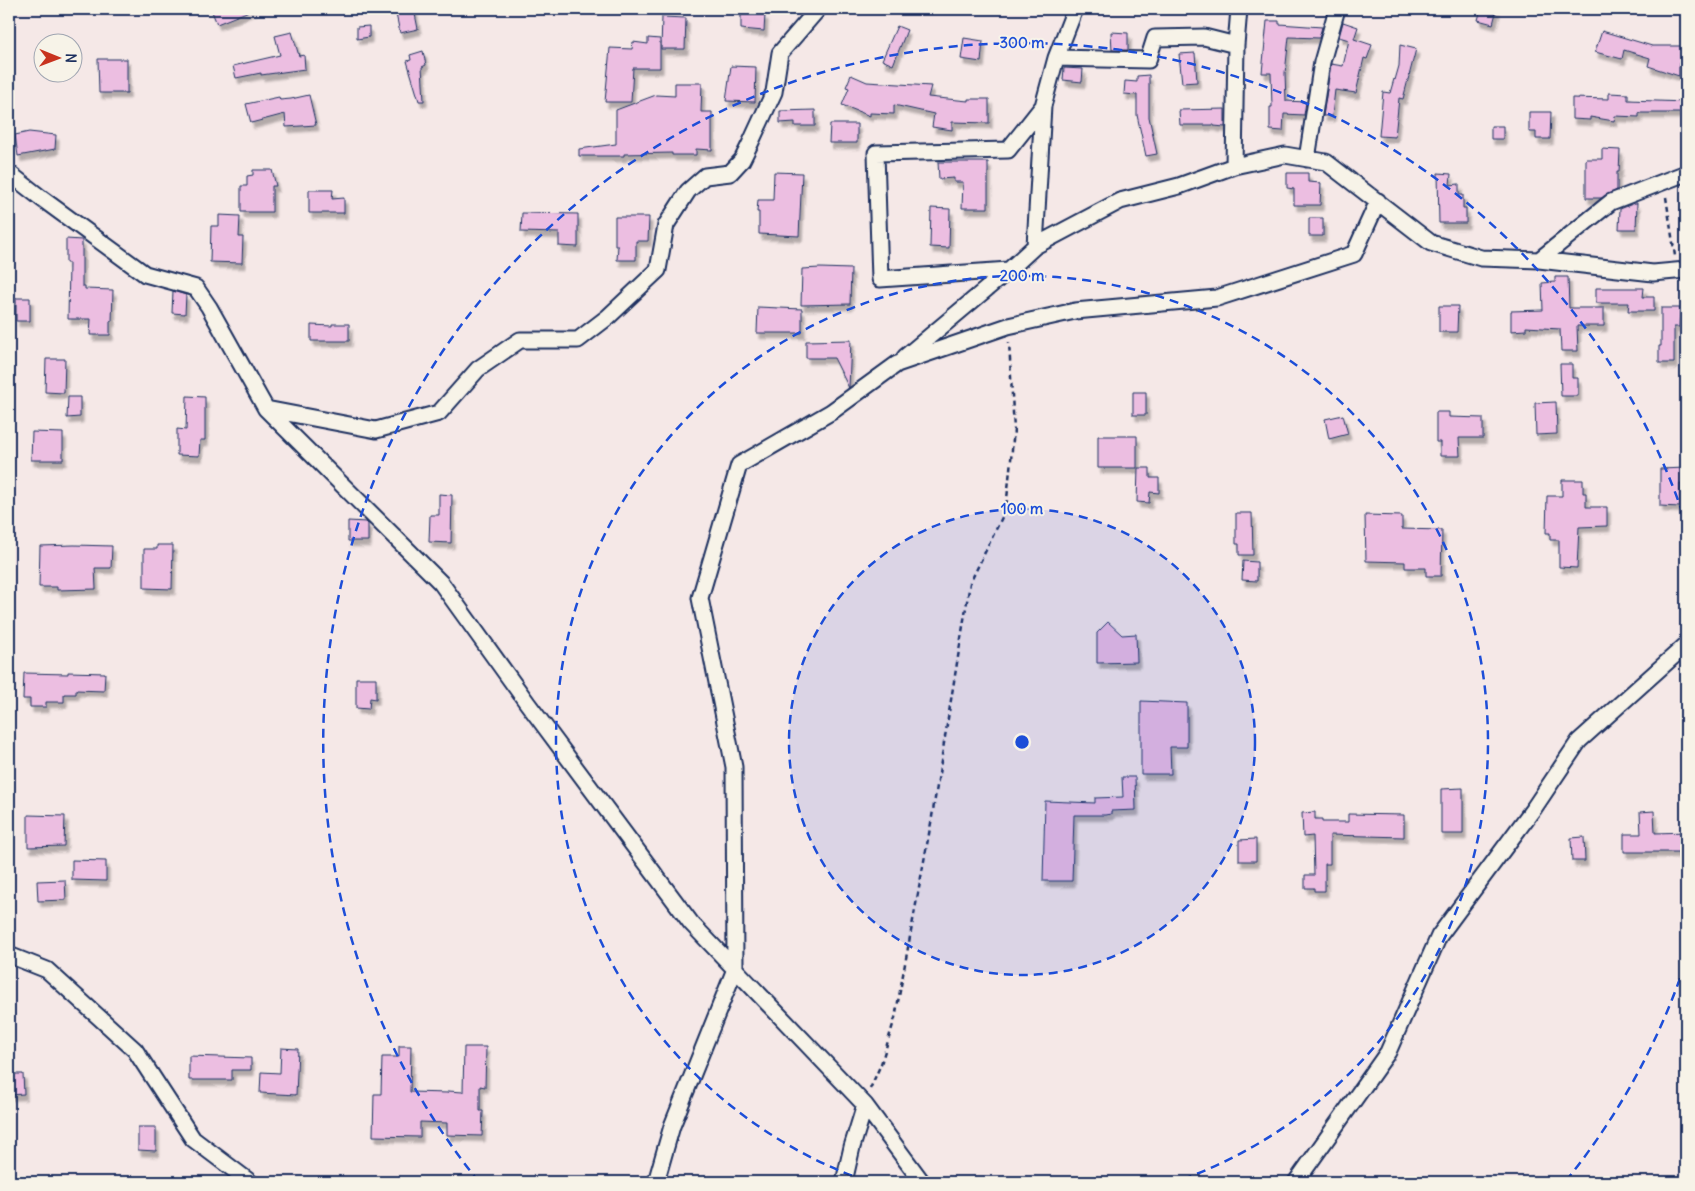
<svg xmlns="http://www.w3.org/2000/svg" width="1695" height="1191" font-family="Delius,sans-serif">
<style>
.building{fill:#ecbee1;stroke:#1b2f5e;filter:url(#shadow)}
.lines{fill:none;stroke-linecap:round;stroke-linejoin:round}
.street-casing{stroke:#1b2f5e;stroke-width:19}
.path{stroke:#1b2f5e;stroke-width:2.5;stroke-dasharray:5 4;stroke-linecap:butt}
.street{stroke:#f7f3e8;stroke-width:15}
.ring{fill:none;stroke:#1d4ed8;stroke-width:2.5;stroke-dasharray:9 6}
.centre{fill:#1d4ed8;stroke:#f7f3e8;stroke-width:2.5}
.ring-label{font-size:15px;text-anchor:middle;font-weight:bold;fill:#1d4ed8;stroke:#f7f3e8;stroke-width:4;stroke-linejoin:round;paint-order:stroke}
</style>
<defs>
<filter id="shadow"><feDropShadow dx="3" dy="5.5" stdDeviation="1" flood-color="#0004"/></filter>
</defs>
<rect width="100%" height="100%" fill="#f5e8e7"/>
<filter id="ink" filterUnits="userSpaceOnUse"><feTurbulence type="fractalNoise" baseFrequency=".02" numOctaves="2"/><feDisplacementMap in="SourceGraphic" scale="10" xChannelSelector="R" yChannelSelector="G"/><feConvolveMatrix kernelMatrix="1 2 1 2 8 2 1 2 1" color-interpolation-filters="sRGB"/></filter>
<g filter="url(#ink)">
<path class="building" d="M 211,9 L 254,9 L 217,24 Z
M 395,9 L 414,9 L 418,29 L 400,33 Z
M 1481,9 L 1497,9 L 1493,24 L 1478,20 Z
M 741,15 L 765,15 L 764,31 L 741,29 Z
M 662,17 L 686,18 L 685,49 L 661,49 Z
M 1267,21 L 1279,21 L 1279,24 L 1322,27 L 1319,38 L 1289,37 L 1285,73 L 1286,101 L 1306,102 L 1304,115 L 1284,114 L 1283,131 L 1270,130 L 1270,107 L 1272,107 L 1271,73 L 1262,73 Z
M 1343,22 L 1358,27 L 1354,39 L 1372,45 L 1367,59 L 1364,58 L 1356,93 L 1335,90 L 1332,116 L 1323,116 L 1331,64 L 1343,66 L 1349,40 L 1339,37 Z
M 369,26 L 369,37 L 357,39 L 357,27 Z
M 897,26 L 907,30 L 893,65 L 882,60 Z
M 1602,31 L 1652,46 L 1685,46 L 1685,63 L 1679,63 L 1679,76 L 1648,66 L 1650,58 L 1624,50 L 1622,59 L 1595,52 Z
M 292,32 L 299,56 L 304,55 L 305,69 L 261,75 L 261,73 L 236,78 L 233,66 L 280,55 L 275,36 Z
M 1111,32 L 1128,33 L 1128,50 L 1112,50 Z
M 648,38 L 660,39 L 660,68 L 633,68 L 631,102 L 605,102 L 610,48 L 632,49 L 633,42 L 648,44 Z
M 964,38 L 983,41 L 981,62 L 961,59 Z
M 1400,45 L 1416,49 L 1403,99 L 1399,98 L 1395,137 L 1379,136 L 1383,92 L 1390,93 L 1394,79 L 1395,80 L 1399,66 Z
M 423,51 L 426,65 L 422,67 L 424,101 L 419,101 L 407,61 L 411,60 L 410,55 Z
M 1195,53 L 1197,82 L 1182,83 L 1179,54 Z
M 98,59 L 127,59 L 127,93 L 99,93 Z
M 731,66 L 756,67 L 755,102 L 726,101 Z
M 1064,68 L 1083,69 L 1082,82 L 1063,80 Z
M 851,75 L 867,82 L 931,86 L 928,97 L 968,101 L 968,99 L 989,99 L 989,123 L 952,122 L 952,130 L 932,127 L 934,114 L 894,105 L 894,114 L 870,113 L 870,116 L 842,105 L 849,88 L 846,87 Z
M 1149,75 L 1149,117 L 1157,154 L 1146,156 L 1137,115 L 1137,95 L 1124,94 L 1125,81 L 1137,82 L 1137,76 Z
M 675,83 L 702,83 L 701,112 L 712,112 L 712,150 L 696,149 L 696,155 L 672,155 L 672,153 L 624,154 L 624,156 L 579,156 L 579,149 L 616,144 L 616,110 L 656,95 L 675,96 Z
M 1609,93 L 1628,94 L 1628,100 L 1686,102 L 1686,113 L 1639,113 L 1639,117 L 1615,116 L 1614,121 L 1590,117 L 1590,120 L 1572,119 L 1572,98 L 1609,99 Z
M 309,95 L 316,125 L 286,127 L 285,114 L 251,123 L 246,104 L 279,97 L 280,100 L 291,99 Z
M 1225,109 L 1225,127 L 1214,126 L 1214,125 L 1180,125 L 1179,110 Z
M 815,110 L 815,126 L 795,126 L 795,122 L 780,123 L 780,111 Z
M 1529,112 L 1551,112 L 1550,139 L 1536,139 L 1536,132 L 1529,132 Z
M 830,124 L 857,124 L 857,143 L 829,143 Z
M 1491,126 L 1503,126 L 1503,139 L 1491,139 Z
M 29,132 L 56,135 L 55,149 L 18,156 L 15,135 Z
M 1602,149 L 1620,150 L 1619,172 L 1617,172 L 1617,190 L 1602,198 L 1586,198 L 1586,159 L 1602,159 Z
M 938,162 L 988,162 L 988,208 L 962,208 L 963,182 L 954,182 L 954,178 L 939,179 Z
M 253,170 L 272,170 L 276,186 L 272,186 L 272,212 L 241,212 L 241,186 L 247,186 L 247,176 L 253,175 Z
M 774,172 L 802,173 L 799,236 L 759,234 L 759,212 L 757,212 L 758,200 L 773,200 Z
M 1287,173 L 1308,173 L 1308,182 L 1321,183 L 1320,205 L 1294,205 L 1294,189 L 1287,188 Z
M 1438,173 L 1451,174 L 1450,185 L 1459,184 L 1459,195 L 1463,195 L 1463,208 L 1466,208 L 1466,223 L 1439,223 Z
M 309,190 L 333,190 L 332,199 L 344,198 L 344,213 L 309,213 Z
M 1635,203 L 1637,203 L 1636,229 L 1619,229 L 1620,209 Z
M 931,208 L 950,209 L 949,248 L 930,247 Z
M 522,213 L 578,214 L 578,247 L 559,246 L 559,233 L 521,232 Z
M 219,215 L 240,216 L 239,237 L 243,237 L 242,263 L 210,262 L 211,226 L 219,226 Z
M 615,217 L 649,217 L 648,241 L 636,241 L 636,260 L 617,260 L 618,246 L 615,246 Z
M 1309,218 L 1323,218 L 1323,236 L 1309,236 Z
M 66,239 L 82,240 L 82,286 L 85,286 L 85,289 L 113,290 L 112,321 L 110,321 L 110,335 L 90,335 L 91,319 L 68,319 L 69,263 L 66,263 Z
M 820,268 L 851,269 L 850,304 L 801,305 L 802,269 Z
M 1555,277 L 1568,277 L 1569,308 L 1604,308 L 1604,326 L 1577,326 L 1578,351 L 1561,351 L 1560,329 L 1526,327 L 1526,330 L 1511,331 L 1511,311 L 1543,310 L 1542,283 L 1555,282 Z
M 1596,288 L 1644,288 L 1643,297 L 1654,297 L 1654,311 L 1628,311 L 1629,303 L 1596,303 Z
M 173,291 L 186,295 L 185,314 L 172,313 Z
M 16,298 L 30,298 L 30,321 L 16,321 Z
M 1439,306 L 1458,306 L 1457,332 L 1439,332 Z
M 758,307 L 802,309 L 802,333 L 757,333 Z
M 1661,308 L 1680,308 L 1679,327 L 1674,327 L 1674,363 L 1659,363 L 1659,346 L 1661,346 Z
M 332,324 L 349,324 L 349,341 L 311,341 L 311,325 L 332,326 Z
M 851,340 L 849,388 L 834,358 L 806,358 L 806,341 Z
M 46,359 L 65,359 L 64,393 L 45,392 Z
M 1560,364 L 1572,364 L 1572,378 L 1578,378 L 1578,396 L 1561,396 Z
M 1133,392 L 1146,392 L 1146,415 L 1133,415 Z
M 187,396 L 205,397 L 205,440 L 200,440 L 199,456 L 177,455 L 177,429 L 186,430 Z
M 68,397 L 80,397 L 80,417 L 67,418 Z
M 1556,402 L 1557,434 L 1536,435 L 1535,403 Z
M 1436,412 L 1449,412 L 1449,417 L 1483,418 L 1483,438 L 1459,438 L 1460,456 L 1440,456 L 1440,442 L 1436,442 Z
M 1343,415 L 1348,434 L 1329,439 L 1325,419 Z
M 32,432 L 63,433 L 63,460 L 31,460 Z
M 1098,436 L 1137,436 L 1137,468 L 1098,468 Z
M 1138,468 L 1150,468 L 1150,478 L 1159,478 L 1159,493 L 1150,492 L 1149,503 L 1137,502 Z
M 1686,468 L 1686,484 L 1680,484 L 1680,507 L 1660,506 L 1660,469 Z
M 1562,480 L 1583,480 L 1583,493 L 1586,493 L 1586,507 L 1607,507 L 1607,526 L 1579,527 L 1577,568 L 1559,567 L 1559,540 L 1550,540 L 1550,533 L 1546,533 L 1547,496 L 1562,496 Z
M 439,494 L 452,495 L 451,543 L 429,542 L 430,515 L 439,515 Z
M 1236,513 L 1252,513 L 1253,555 L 1239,555 L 1239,544 L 1236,544 Z
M 1365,515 L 1402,516 L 1402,529 L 1442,530 L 1441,576 L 1426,576 L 1426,568 L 1405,568 L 1405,562 L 1366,561 Z
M 348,521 L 366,522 L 368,524 L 368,541 L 348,541 Z
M 74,545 L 112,546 L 111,568 L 95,568 L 96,589 L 57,590 L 57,587 L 39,587 L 40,546 Z
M 157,545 L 173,545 L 172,589 L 144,588 L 144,549 L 157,549 Z
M 1243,561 L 1257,562 L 1257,581 L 1242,580 Z
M 1108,622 L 1122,635 L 1136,634 L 1137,662 L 1097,663 L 1097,633 Z
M 68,672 L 105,673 L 104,691 L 76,690 L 76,694 L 64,694 L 64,702 L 46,702 L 46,707 L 30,707 L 30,699 L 23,699 L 24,673 L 68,674 Z
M 356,678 L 376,678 L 376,699 L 370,698 L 369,709 L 356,708 Z
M 1141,701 L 1187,703 L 1187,747 L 1170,747 L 1171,774 L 1141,774 Z
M 1122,777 L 1135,777 L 1136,810 L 1111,811 L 1111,814 L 1105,815 L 1074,815 L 1072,881 L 1043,881 L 1045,801 L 1095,803 L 1095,798 L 1123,797 Z
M 1463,788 L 1463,834 L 1441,834 L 1441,789 Z
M 1654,811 L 1655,833 L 1686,832 L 1686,852 L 1624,852 L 1624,834 L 1641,834 L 1640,812 Z
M 1315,812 L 1315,819 L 1322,819 L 1322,822 L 1348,822 L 1348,814 L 1404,815 L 1404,837 L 1330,835 L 1330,864 L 1325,864 L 1325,891 L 1314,891 L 1314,888 L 1305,888 L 1305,875 L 1314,875 L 1313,836 L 1303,837 L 1302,813 Z
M 28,815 L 65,816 L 64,846 L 28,847 Z
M 1584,837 L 1585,861 L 1572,861 L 1571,838 Z
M 1256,839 L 1256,861 L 1239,861 L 1239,840 Z
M 72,860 L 106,861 L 106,881 L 72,880 Z
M 65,880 L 66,900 L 38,901 L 37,881 Z
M 399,1046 L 411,1046 L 410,1092 L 448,1093 L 448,1091 L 463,1092 L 464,1047 L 486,1047 L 485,1087 L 480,1086 L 480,1111 L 483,1111 L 482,1136 L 447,1135 L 447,1123 L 420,1122 L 420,1137 L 373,1136 L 374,1094 L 381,1094 L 382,1057 L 399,1057 Z
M 281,1048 L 298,1049 L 296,1095 L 260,1093 L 261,1072 L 280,1073 Z
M 189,1056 L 251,1058 L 251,1070 L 232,1070 L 232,1080 L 189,1080 Z
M 9,1074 L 23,1074 L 24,1094 L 9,1095 Z
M 138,1127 L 156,1127 L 156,1151 L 138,1150 Z"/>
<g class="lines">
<defs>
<path id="street" d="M 1056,58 L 1075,9
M 1043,106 L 1008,150 L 876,153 L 880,279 L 1009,270 L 1035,246 L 1120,201 L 1179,186 L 1234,166 L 1285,155 L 1326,162 L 1431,243 L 1481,258 L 1539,260 L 1611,202 L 1686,173
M 1307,159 L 1322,62 L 1337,9
M 1234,166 L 1236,45 L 1239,9
M 9,173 L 41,198 L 145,274 L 196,288 L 209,307 L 266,409 L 441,583 L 528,704 L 691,923 L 865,1105 L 922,1182
M 1035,246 L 1043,106 L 1056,58 L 1148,60 L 1155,38 L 1204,37 L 1236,45
M 1539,260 L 1653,273 L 1686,270
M 905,357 L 1009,270
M 266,409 L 376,430 L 439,413 L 478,369 L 520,340 L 578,340 L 608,317 L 658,270 L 666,225 L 688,191 L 705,176 L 730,173 L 742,160 L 750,144 L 774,92 L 780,53 L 818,9
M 9,955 L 47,970 L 135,1050 L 193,1139 L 250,1182
M 656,1182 L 672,1126 L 735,969 L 734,767 L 700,598 L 739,465 L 831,412 L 897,364 L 1008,326 L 1075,311 L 1217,298 L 1354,254 L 1378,201
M 844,1182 L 852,1147 L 865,1105
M 1296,1182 L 1388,1052 L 1439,936 L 1534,808 L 1579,741 L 1686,645"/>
</defs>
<use href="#street" class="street-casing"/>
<path class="path" d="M 1666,197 L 1675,256
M 870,1089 L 881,1064 L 895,1018 L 931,823 L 970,583 L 1006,509 L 1014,430 L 1009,342"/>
<use href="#street" class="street"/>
</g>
</g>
<circle cx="1022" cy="742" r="233" fill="#1d4ed8" fill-opacity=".12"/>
<g class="ring">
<circle cx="1022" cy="742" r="233"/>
<path d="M866 1181A466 466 0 1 1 1178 1181"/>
<path d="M1685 964A699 699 0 0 1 1565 1182M479 1182A699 699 0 1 1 1685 520"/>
</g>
<circle cx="1022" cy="742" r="8" class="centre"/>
<g class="ring-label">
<text x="1022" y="48">300 m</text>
<text x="1022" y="281">200 m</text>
<text x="1022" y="514">100 m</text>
</g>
<rect width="1695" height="1191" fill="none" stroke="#f7f3e8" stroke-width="30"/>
<rect x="15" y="15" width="1665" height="1161" fill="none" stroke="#1b2f5e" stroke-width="2" filter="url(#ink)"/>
<g transform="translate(58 58) rotate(91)"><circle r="24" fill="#f7f3e8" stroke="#9fa5b1"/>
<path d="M0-4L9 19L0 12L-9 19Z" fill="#c8321e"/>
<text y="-8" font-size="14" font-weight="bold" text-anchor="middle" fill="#1b2f5e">N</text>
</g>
</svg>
